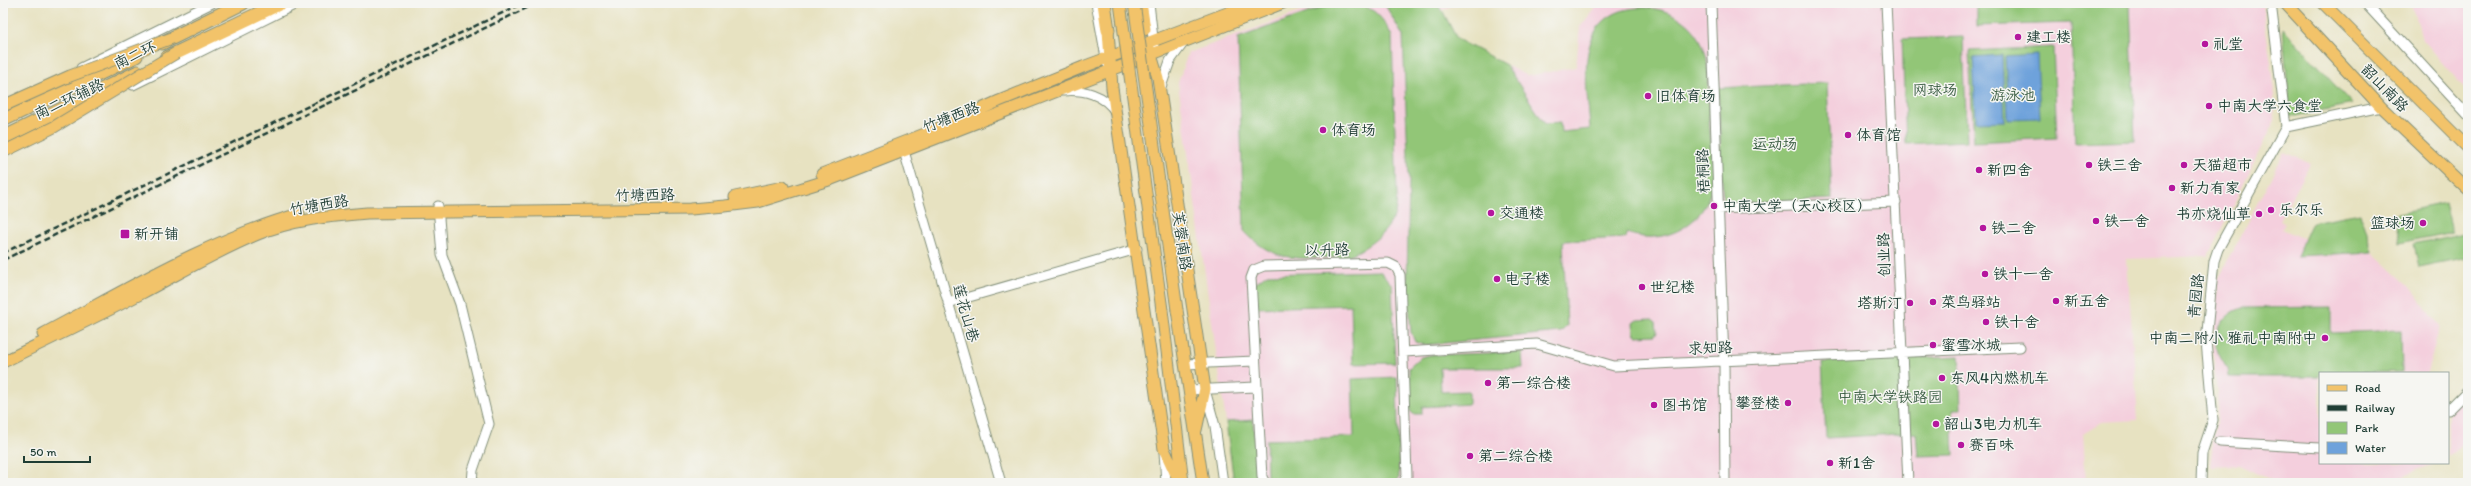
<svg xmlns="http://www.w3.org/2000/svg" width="2471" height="486" font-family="Itim,'LXGW WenKai TC',sans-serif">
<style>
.built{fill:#f4cfdd}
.green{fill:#92c677;stroke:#588256}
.water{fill:#6ea2db;stroke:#467088}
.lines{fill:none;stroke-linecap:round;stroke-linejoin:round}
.minor-casing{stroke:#83907a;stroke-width:11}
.major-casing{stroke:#83907a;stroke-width:13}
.highway-casing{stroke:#83907a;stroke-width:15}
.minor{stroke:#fff;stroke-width:9}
.major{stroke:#f2c36a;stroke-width:11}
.highway{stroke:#f2c36a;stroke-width:13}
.rail{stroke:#1f3d34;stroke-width:2.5;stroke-dasharray:6 3;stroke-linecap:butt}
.major-bridge-casing{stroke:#83907a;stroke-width:13;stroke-linecap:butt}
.major-bridge{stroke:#f2c36a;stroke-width:11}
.poi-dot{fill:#b5179e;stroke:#f6f6f2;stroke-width:1.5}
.labels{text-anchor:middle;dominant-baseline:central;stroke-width:3;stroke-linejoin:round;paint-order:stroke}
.poi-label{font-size:15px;fill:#1f3d34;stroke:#f6f6f2;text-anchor:start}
.street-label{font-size:15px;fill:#1f3d34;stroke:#f6f6f2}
.park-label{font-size:15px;fill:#3c5f45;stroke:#f6f6f2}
</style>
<rect width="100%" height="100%" fill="#f6f6f2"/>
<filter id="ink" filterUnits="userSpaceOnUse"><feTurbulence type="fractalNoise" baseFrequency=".025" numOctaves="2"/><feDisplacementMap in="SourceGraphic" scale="8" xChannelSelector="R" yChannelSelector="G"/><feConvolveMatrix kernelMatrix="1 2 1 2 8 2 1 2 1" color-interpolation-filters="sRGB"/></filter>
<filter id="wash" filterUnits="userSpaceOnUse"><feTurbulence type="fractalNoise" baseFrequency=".012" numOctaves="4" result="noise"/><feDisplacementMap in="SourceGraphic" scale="16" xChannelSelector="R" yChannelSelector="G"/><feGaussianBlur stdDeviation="0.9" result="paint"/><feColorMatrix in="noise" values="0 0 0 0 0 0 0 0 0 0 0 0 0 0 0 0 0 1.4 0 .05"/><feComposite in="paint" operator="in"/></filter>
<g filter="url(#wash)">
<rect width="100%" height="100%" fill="#e7e2c1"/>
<path class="built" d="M 1325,3 L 1459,3 L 1442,10 L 1457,39 L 1527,76 L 1576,67 L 1580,27 L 1599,3 L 2262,3 L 2273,77 L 2275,119 L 2208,256 L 2127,259 L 2138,420 L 2101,422 L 2083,433 L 2086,483 L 1257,483 L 1253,420 L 1226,422 L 1178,83 L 1188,53 Z
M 2412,3 L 2468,3 L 2468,92 L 2422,40 Z
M 2284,152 L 2310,164 L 2280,220 L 2285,223 L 2282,229 L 2305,239 L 2298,256 L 2372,252 L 2409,286 L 2440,326 L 2427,373 L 2320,373 L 2320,463 L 2437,463 L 2382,483 L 2278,483 L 2239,465 L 2210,466 L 2218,405 L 2213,350 L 2218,279 Z
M 2468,387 L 2468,439 L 2448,457 L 2448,402 L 2451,404 Z"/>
<path class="green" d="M 1335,3 C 1365,3 1378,7 1392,36 L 1397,197 C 1396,202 1397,208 1395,213 C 1389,234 1362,252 1343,257 C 1300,258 1276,265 1244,231 L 1238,38 Z
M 1384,3 L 1434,3 L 1442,10 L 1457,39 L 1506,65 L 1545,124 L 1560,123 L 1561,132 L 1590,129 C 1588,90 1573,28 1621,11 C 1656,0 1697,17 1706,55 C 1710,75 1708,98 1709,118 C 1710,140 1715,164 1712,185 C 1706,225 1663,247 1627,233 L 1626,238 L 1563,241 L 1567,326 L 1561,332 L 1424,345 L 1415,342 L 1411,332 L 1407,281 L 1409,181 L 1403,36 Z
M 1977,3 L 2130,3 L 2135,141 L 2075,143 L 2071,23 L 1977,26 Z
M 2283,28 L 2352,104 L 2290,117 Z
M 1963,37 L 1967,141 L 1906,144 L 1902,39 Z
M 2053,47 L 2057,138 L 1974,142 L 1969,51 Z
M 1827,83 L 1832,199 L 1723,204 L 1718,88 Z
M 2445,203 L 2452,232 L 2400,243 L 2394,214 Z
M 2360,213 L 2372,252 L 2297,256 L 2312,222 Z
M 2464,233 L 2468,257 L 2419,267 L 2414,244 Z
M 1380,271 L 1392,285 L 1395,363 L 1353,364 L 1351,305 L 1256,308 L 1255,283 L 1267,274 Z
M 2331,307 L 2331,333 L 2401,330 L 2402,372 L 2320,373 L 2320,377 L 2228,377 C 2228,365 2222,363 2218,352 C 2211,331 2223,311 2245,308 Z
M 1652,319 L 1656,322 L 1657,332 L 1655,335 L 1637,336 L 1634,333 L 1633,323 L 1637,320 Z
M 1522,352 L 1523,368 L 1440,368 L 1441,392 L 1469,391 L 1469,404 L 1422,407 L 1422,414 L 1413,414 L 1410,411 L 1409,368 L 1421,357 L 1430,355 Z
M 1959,356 L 1961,409 L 1952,409 L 1954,455 L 1918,456 L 1916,433 L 1826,438 L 1822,362 Z
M 1397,377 L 1399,478 L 1395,483 L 1273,483 L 1267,476 L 1266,440 L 1354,437 L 1352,379 Z
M 1253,420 L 1257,483 L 1234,483 L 1226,422 Z"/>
<path class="water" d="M 2037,54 L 2040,118 L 2008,119 L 2005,56 Z
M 2002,55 L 2005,121 L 1976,122 L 1973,57 Z"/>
</g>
<g filter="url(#ink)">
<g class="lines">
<defs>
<path id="minor" d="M 1096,3 L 1107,63
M 1149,3 L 1154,47
M 1711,3 L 1724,361 L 1725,483
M 1886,3 L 1908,483
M 2365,3 L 2468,115
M 81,68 L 212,3
M 133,85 L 298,3
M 1161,87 L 1170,61 L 1184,42
M 1063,91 C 1082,89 1105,94 1116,113
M 2286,127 L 2381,107
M 904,151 L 1001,483
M 438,206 L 442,255 L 460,304 L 489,424 L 473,470 L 472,483
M 1718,209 L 1896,202
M 948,303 L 1137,249
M 1404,352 L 1537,344 L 1614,366 L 2020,347
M 1185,364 L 1255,361
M 1189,390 L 1256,387
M 1205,390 L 1215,426 L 1223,483
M 2448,410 L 2468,390
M 2220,442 L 2320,448
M 1164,452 L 1166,483
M 1265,483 L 1262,477 L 1251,278 L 1254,270 L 1264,266 L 1388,263 L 1396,267 L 1400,275 L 1407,476 L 1403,483
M 2201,483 L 2202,453 L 2213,420 L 2206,341 L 2214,261 L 2218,249 L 2286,127 L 2271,3"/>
<path id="major" d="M 2285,3 L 2381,107 L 2468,190
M 2323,3 L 2468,148
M 1108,30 L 1112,88 L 1164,449 L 1180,483
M 1149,48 L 1158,78 L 1205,389 L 1196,430
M 822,174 L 935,130 L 999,101 L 1083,67 L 1254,3
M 735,197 L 783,187
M 1162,310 L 1183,482
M 1177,310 L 1203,483
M 43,334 C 126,290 208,240 299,214
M 3,362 C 49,339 96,317 142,293 C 180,273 217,251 258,234 C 292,220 330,216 367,213 L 691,209 L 725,206 L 758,202 L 832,179 L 1283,3"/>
<path id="highway" d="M 1104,3 L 1108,30
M 1140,3 L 1144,29
M 162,43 L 243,3
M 166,58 L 281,3
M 3,120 L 136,56
M 3,138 L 138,72"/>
</defs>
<use href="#minor" class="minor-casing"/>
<use href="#major" class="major-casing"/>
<use href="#highway" class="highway-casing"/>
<use href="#minor" class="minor"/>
<use href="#major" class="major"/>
<use href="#highway" class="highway"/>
<path class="rail" d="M 3,253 L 523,3
M 3,260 L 537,3"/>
<defs>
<path id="major-bridge" d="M 1120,3 L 1162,310
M 1134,3 L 1177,310
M 3,106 L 70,76 L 172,38
M 3,152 L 54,127 L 176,53"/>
</defs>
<use href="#major-bridge" class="major-bridge-casing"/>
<use href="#major-bridge" class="major-bridge"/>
</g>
</g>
<g class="poi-dot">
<circle cx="2018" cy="37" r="4"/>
<circle cx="2205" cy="44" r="4"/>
<circle cx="1648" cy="96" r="4"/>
<circle cx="2209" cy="106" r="4"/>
<circle cx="1323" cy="130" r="4"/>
<circle cx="1848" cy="135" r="4"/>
<circle cx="2089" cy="165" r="4"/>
<circle cx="2184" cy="165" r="4"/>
<circle cx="1979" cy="170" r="4"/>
<circle cx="2172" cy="188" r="4"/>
<circle cx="1714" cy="206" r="4"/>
<circle cx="2271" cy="210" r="4"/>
<circle cx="1491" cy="213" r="4"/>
<circle cx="2259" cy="214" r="4"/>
<circle cx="2096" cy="221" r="4"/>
<circle cx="2423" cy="223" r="4"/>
<circle cx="1983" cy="228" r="4"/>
<rect x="120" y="229" width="10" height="10" rx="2"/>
<circle cx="1985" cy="274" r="4"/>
<circle cx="1497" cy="279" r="4"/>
<circle cx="1642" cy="287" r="4"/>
<circle cx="2056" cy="301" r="4"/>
<circle cx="1933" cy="302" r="4"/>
<circle cx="1910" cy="303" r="4"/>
<circle cx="1986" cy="322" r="4"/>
<circle cx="2325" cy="338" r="4"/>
<circle cx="1933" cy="345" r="4"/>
<circle cx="1942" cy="378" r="4"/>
<circle cx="1488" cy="383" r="4"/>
<circle cx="1788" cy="403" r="4"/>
<circle cx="1654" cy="405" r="4"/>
<circle cx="1936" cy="424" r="4"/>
<circle cx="1961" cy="445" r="4"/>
<circle cx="1470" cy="456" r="4"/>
<circle cx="1830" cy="463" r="4"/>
</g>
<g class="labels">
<g class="poi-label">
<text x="2026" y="37">建工楼</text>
<text x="2213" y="44">礼堂</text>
<text x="1656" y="96">旧体育场</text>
<text x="2217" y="106">中南大学六食堂</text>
<text x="1331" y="130">体育场</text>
<text x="1856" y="135">体育馆</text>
<text x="2097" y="165">铁三舍</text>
<text x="2192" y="165">天猫超市</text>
<text x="1987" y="170">新四舍</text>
<text x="2180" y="188">新力有家</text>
<text x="1722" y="206">中南大学（天心校区）</text>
<text x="2279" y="210">乐尔乐</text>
<text x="1499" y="213">交通楼</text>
<text x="2251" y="214" text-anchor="end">书亦烧仙草</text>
<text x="2104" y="221">铁一舍</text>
<text x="2415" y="223" text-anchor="end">篮球场</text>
<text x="1991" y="228">铁二舍</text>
<text x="134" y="234">新开铺</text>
<text x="1993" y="274">铁十一舍</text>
<text x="1505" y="279">电子楼</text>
<text x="1650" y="287">世纪楼</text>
<text x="2064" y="301">新五舍</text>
<text x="1941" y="302">菜鸟驿站</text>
<text x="1902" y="303" text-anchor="end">塔斯汀</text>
<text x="1994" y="322">铁十舍</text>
<text x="2317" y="338" text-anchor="end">中南二附小 雅礼中南附中</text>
<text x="1941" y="345">蜜雪冰城</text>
<text x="1950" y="378">东风4内燃机车</text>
<text x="1496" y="383">第一综合楼</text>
<text x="1780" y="403" text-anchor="end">攀登楼</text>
<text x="1662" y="405">图书馆</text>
<text x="1944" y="424">韶山3电力机车</text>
<text x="1969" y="445">赛百味</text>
<text x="1478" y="456">第二综合楼</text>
<text x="1838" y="463">新1舍</text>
</g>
<g class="street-label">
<text transform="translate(135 55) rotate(-26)">南二环</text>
<text transform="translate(2385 88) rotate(46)">韶山南路</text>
<text transform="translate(69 99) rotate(-25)">南二环辅路</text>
<text transform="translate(951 117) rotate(-21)">竹塘西路</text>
<text transform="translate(1703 171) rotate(-92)">梧桐路</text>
<text transform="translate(645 195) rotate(-1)">竹塘西路</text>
<text transform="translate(319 205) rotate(-9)">竹塘西路</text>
<text transform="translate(1182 241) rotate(82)">芙蓉南路</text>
<text transform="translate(1327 250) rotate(-1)">以升路</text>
<text transform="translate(1884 255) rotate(-92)">创业路</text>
<text transform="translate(2196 296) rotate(-84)">青园路</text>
<text transform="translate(966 313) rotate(74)">莲花山巷</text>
<text transform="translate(1710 348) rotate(-2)">求知路</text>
</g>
<g class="park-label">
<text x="1935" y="90">网球场</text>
<text x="2013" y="95">游泳池</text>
<text x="1775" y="144">运动场</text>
<text x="1890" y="397">中南大学铁路园</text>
</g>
</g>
<rect width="2471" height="486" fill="none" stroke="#f6f6f2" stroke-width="16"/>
<rect x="2319" y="372" width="130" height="92" fill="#f6f6f2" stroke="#a0aca6"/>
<rect x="2327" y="385" width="20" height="6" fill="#f2c36a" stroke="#a0aca6"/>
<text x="2355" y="392" font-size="12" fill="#1f3d34">Road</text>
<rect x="2327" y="405" width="20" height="6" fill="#1f3d34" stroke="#a0aca6"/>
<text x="2355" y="412" font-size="12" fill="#1f3d34">Railway</text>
<rect x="2327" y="422" width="20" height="12" fill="#92c677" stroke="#a0aca6"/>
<text x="2355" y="432" font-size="12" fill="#1f3d34">Park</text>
<rect x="2327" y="442" width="20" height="12" fill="#6ea2db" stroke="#a0aca6"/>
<text x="2355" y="452" font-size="12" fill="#1f3d34">Water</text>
<path d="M24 456v6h66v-6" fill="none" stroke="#1f3d34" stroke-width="2"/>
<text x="30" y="456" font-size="12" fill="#1f3d34" stroke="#f6f6f2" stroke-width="3" paint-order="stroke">50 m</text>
</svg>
